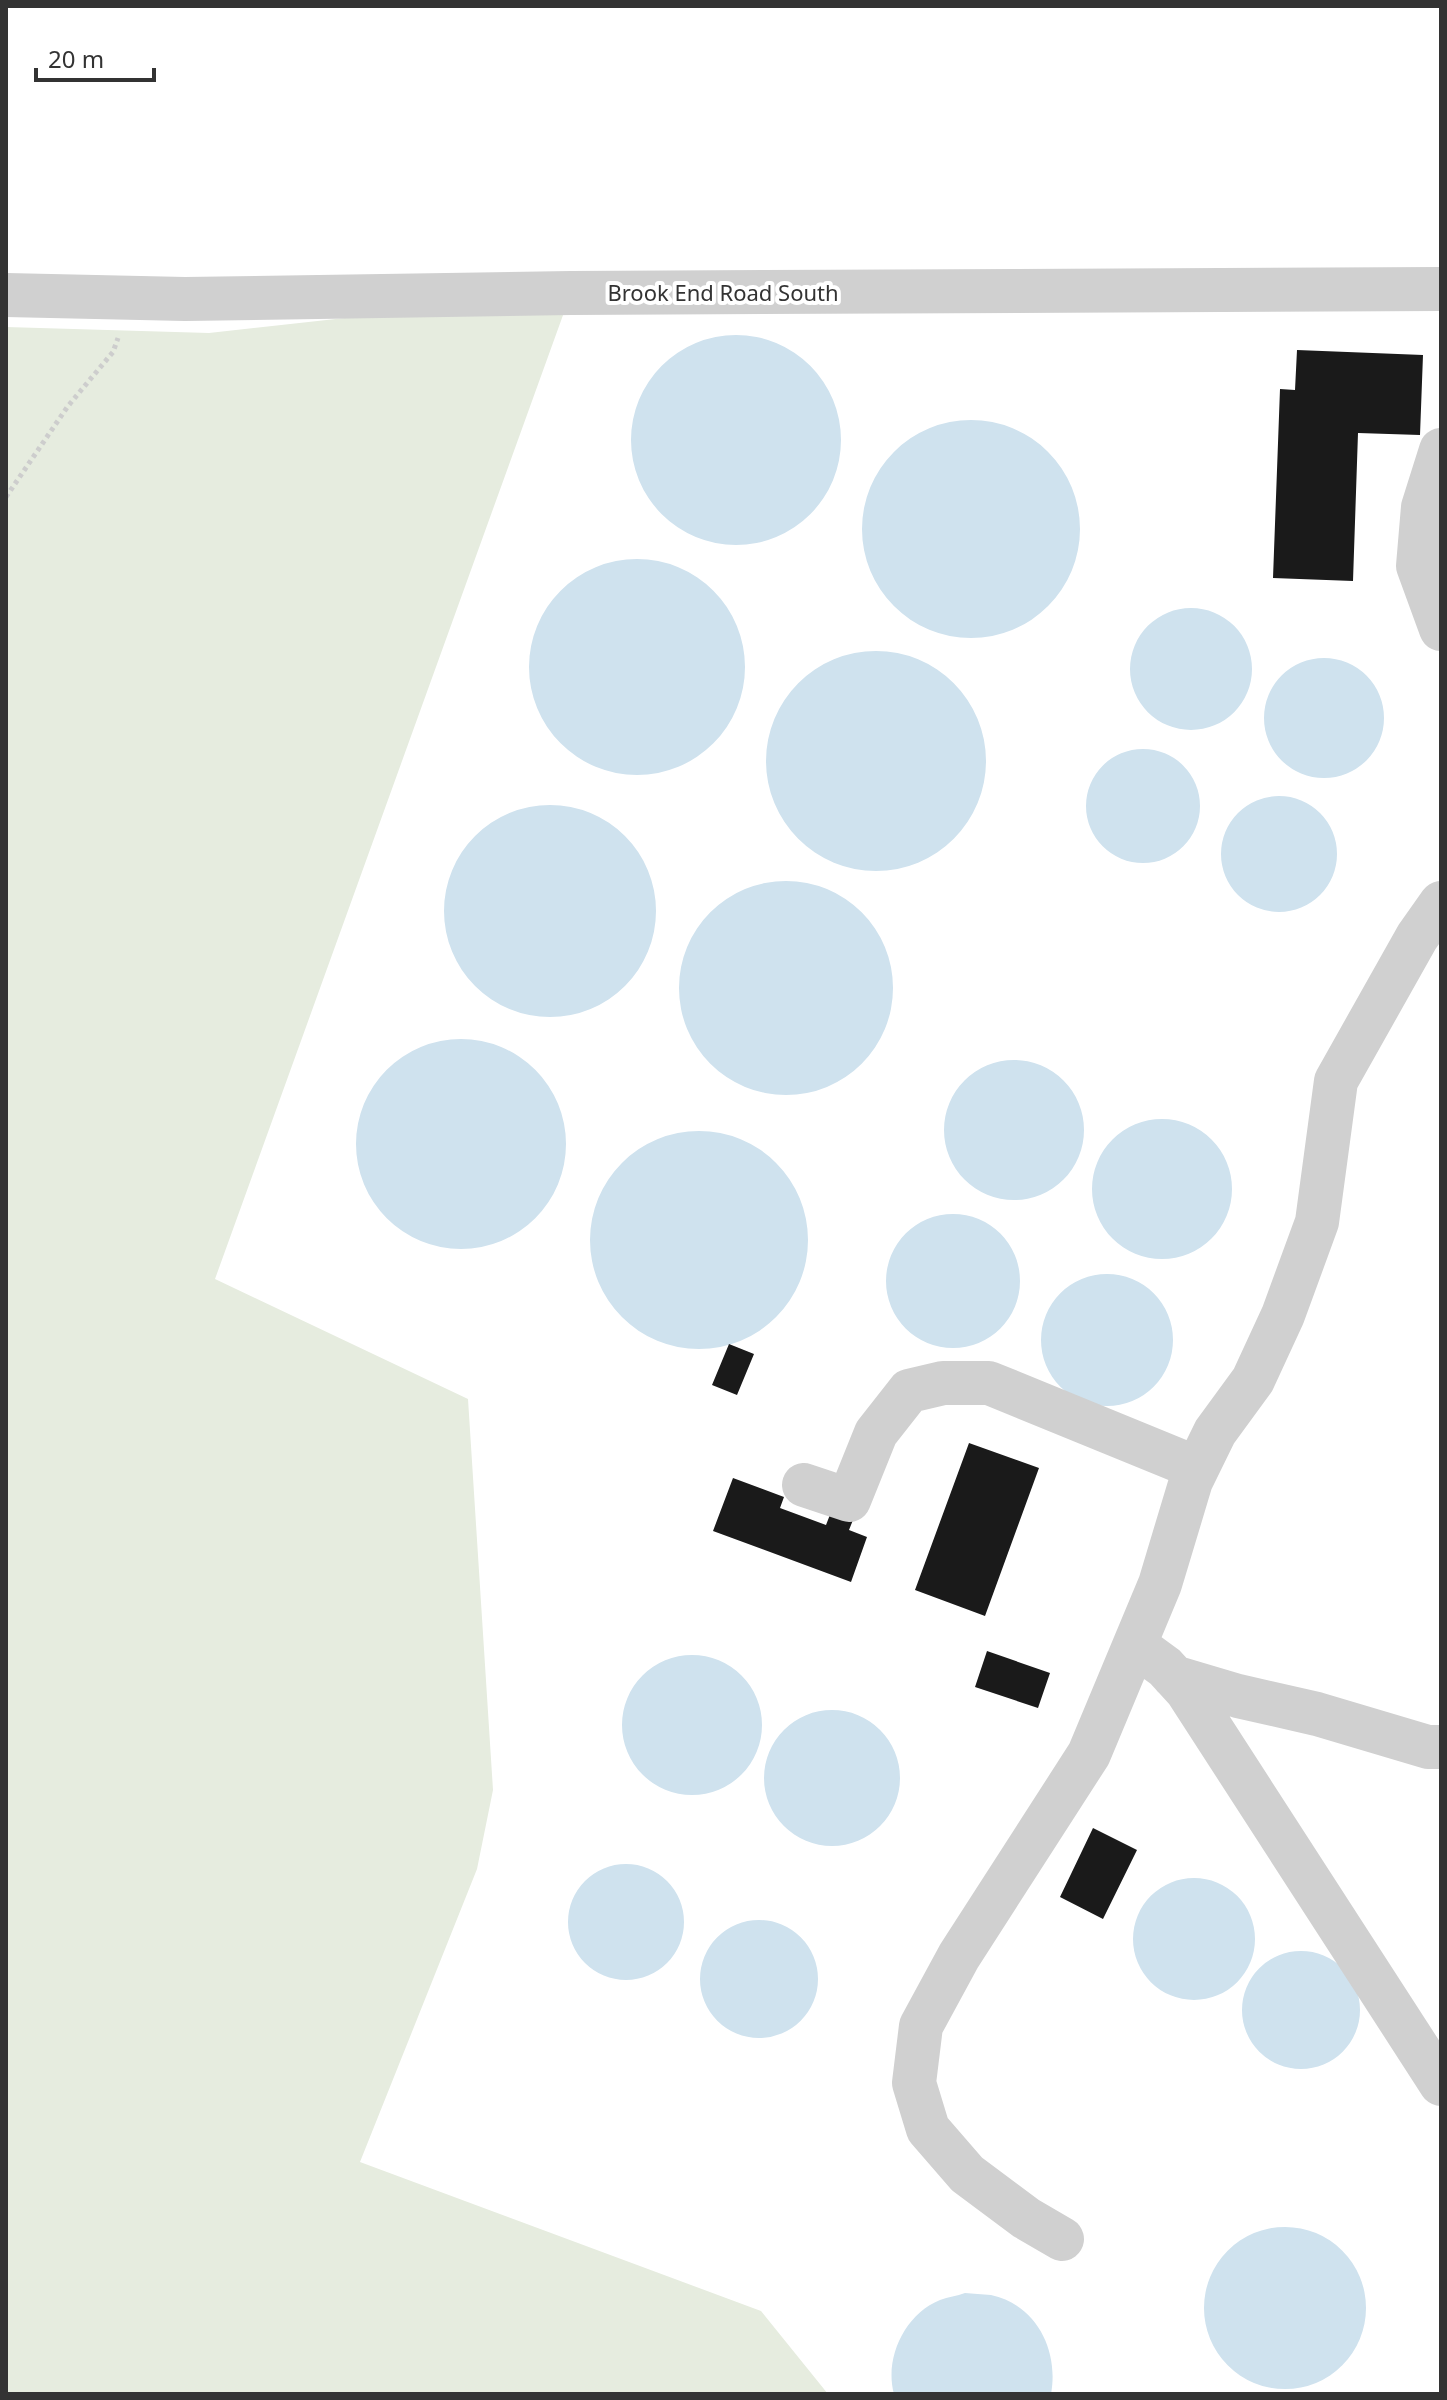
<svg xmlns="http://www.w3.org/2000/svg" width="1447" height="2400" font-family="'Noto Sans',sans-serif">
<style>
.green{fill:#e6ecdf}
.water{fill:#cfe2ee}
.building{fill:#1a1a1a}
.lines{fill:none;stroke-linecap:round;stroke-linejoin:round}
.path{stroke:#cdcdcd;stroke-width:5;stroke-dasharray:4 4;stroke-linecap:butt}
.minor{stroke:#d0d0d0;stroke-width:44}
.labels{text-anchor:middle;dominant-baseline:central;stroke-width:8;stroke-linejoin:round;paint-order:stroke}
.street-label{font-size:22px;fill:#333;stroke:#fff}
</style>
<rect width="100%" height="100%" fill="#fff"/>
<path class="green" d="M 571,293 L 215,1279 L 468,1399 L 493,1790 L 477,1869 L 360,2162 L 761,2311 L 828,2394 L 6,2394 L 6,327 L 209,333 Z"/>
<path class="water" d="M631 440a105 105 0 1 1 210 0a105 105 0 1 1-210 0Z
M862 529a109 109 0 1 1 218 0a109 109 0 1 1-218 0Z
M529 667a108 108 0 1 1 216 0a108 108 0 1 1-216 0Z
M1130 669a61 61 0 1 1 122 0a61 61 0 1 1-122 0Z
M766 761a110 110 0 1 1 220 0a110 110 0 1 1-220 0Z
M1264 718a60 60 0 1 1 120 0a60 60 0 1 1-120 0Z
M1086 806a57 57 0 1 1 114 0a57 57 0 1 1-114 0Z
M1221 854a58 58 0 1 1 116 0a58 58 0 1 1-116 0Z
M444 911a106 106 0 1 1 212 0a106 106 0 1 1-212 0Z
M679 988a107 107 0 1 1 214 0a107 107 0 1 1-214 0Z
M356 1144a105 105 0 1 1 210 0a105 105 0 1 1-210 0Z
M944 1130a70 70 0 1 1 140 0a70 70 0 1 1-140 0Z
M1092 1189a70 70 0 1 1 140 0a70 70 0 1 1-140 0Z
M590 1240a109 109 0 1 1 218 0a109 109 0 1 1-218 0Z
M886 1281a67 67 0 1 1 134 0a67 67 0 1 1-134 0Z
M1041 1340a66 66 0 1 1 132 0a66 66 0 1 1-132 0Z
M622 1725a70 70 0 1 1 140 0a70 70 0 1 1-140 0Z
M764 1778a68 68 0 1 1 136 0a68 68 0 1 1-136 0Z
M568 1922a58 58 0 1 1 116 0a58 58 0 1 1-116 0Z
M1133 1939a61 61 0 1 1 122 0a61 61 0 1 1-122 0Z
M700 1979a59 59 0 1 1 118 0a59 59 0 1 1-118 0Z
M1242 2010a59 59 0 1 1 118 0a59 59 0 1 1-118 0Z
M1204 2308a81 81 0 1 1 162 0a81 81 0 1 1-162 0Z
M 965,2293 C 973,2294 982,2294 991,2295 C 1037,2305 1059,2351 1051,2394 L 894,2394 C 884,2358 905,2314 940,2300 C 948,2297 957,2296 965,2293 Z"/>
<path class="building" d="M 1297,350 L 1423,355 L 1420,435 L 1358,433 L 1353,581 L 1273,578 L 1280,389 L 1295,390 Z
M 729,1344 L 754,1354 L 737,1395 L 712,1385 Z
M 969,1443 L 1039,1468 L 985,1616 L 915,1590 Z
M 733,1478 L 784,1497 L 780,1508 L 826,1525 L 833,1507 L 855,1515 L 849,1530 L 867,1537 L 851,1582 L 713,1531 Z
M 987,1651 L 1050,1673 L 1038,1708 L 975,1687 Z
M 1093,1828 L 1137,1850 L 1103,1919 L 1060,1897 Z"/>
<g class="lines">
<path class="path" d="M 6,497 L 68,406 L 113,352 L 118,338"/>
<path class="minor" d="M 6,295 L 185,299 L 571,293 L 1441,289
M 1441,450 L 1423,507 L 1418,566 L 1441,629
M 804,1485 L 849,1500 L 876,1433 L 909,1391 L 943,1383 L 989,1383 L 1197,1468
M 1135,1645 L 1165,1667 L 1187,1691 L 1441,2084
M 1174,1677 L 1238,1696 L 1317,1714 L 1428,1747 L 1441,1747
M 1062,2239 L 1026,2218 L 967,2174 L 928,2129 L 914,2083 L 921,2026 L 959,1956 L 1089,1754 L 1160,1584 L 1191,1481 L 1215,1432 L 1253,1380 L 1283,1315 L 1317,1222 L 1336,1081 L 1417,937 L 1441,903"/>
</g>
<g class="labels">
<g class="street-label">
<text x="723" y="292">Brook End Road South</text>
</g>
</g>
<rect width="1447" height="2400" fill="none" stroke="#333333" stroke-width="16"/>
<path d="M36 68v12h118v-12" fill="none" stroke="#333333" stroke-width="4"/>
<text x="48" y="68" font-size="24" fill="#333333" stroke="#ffffff" stroke-width="6" paint-order="stroke">20 m</text>
</svg>
